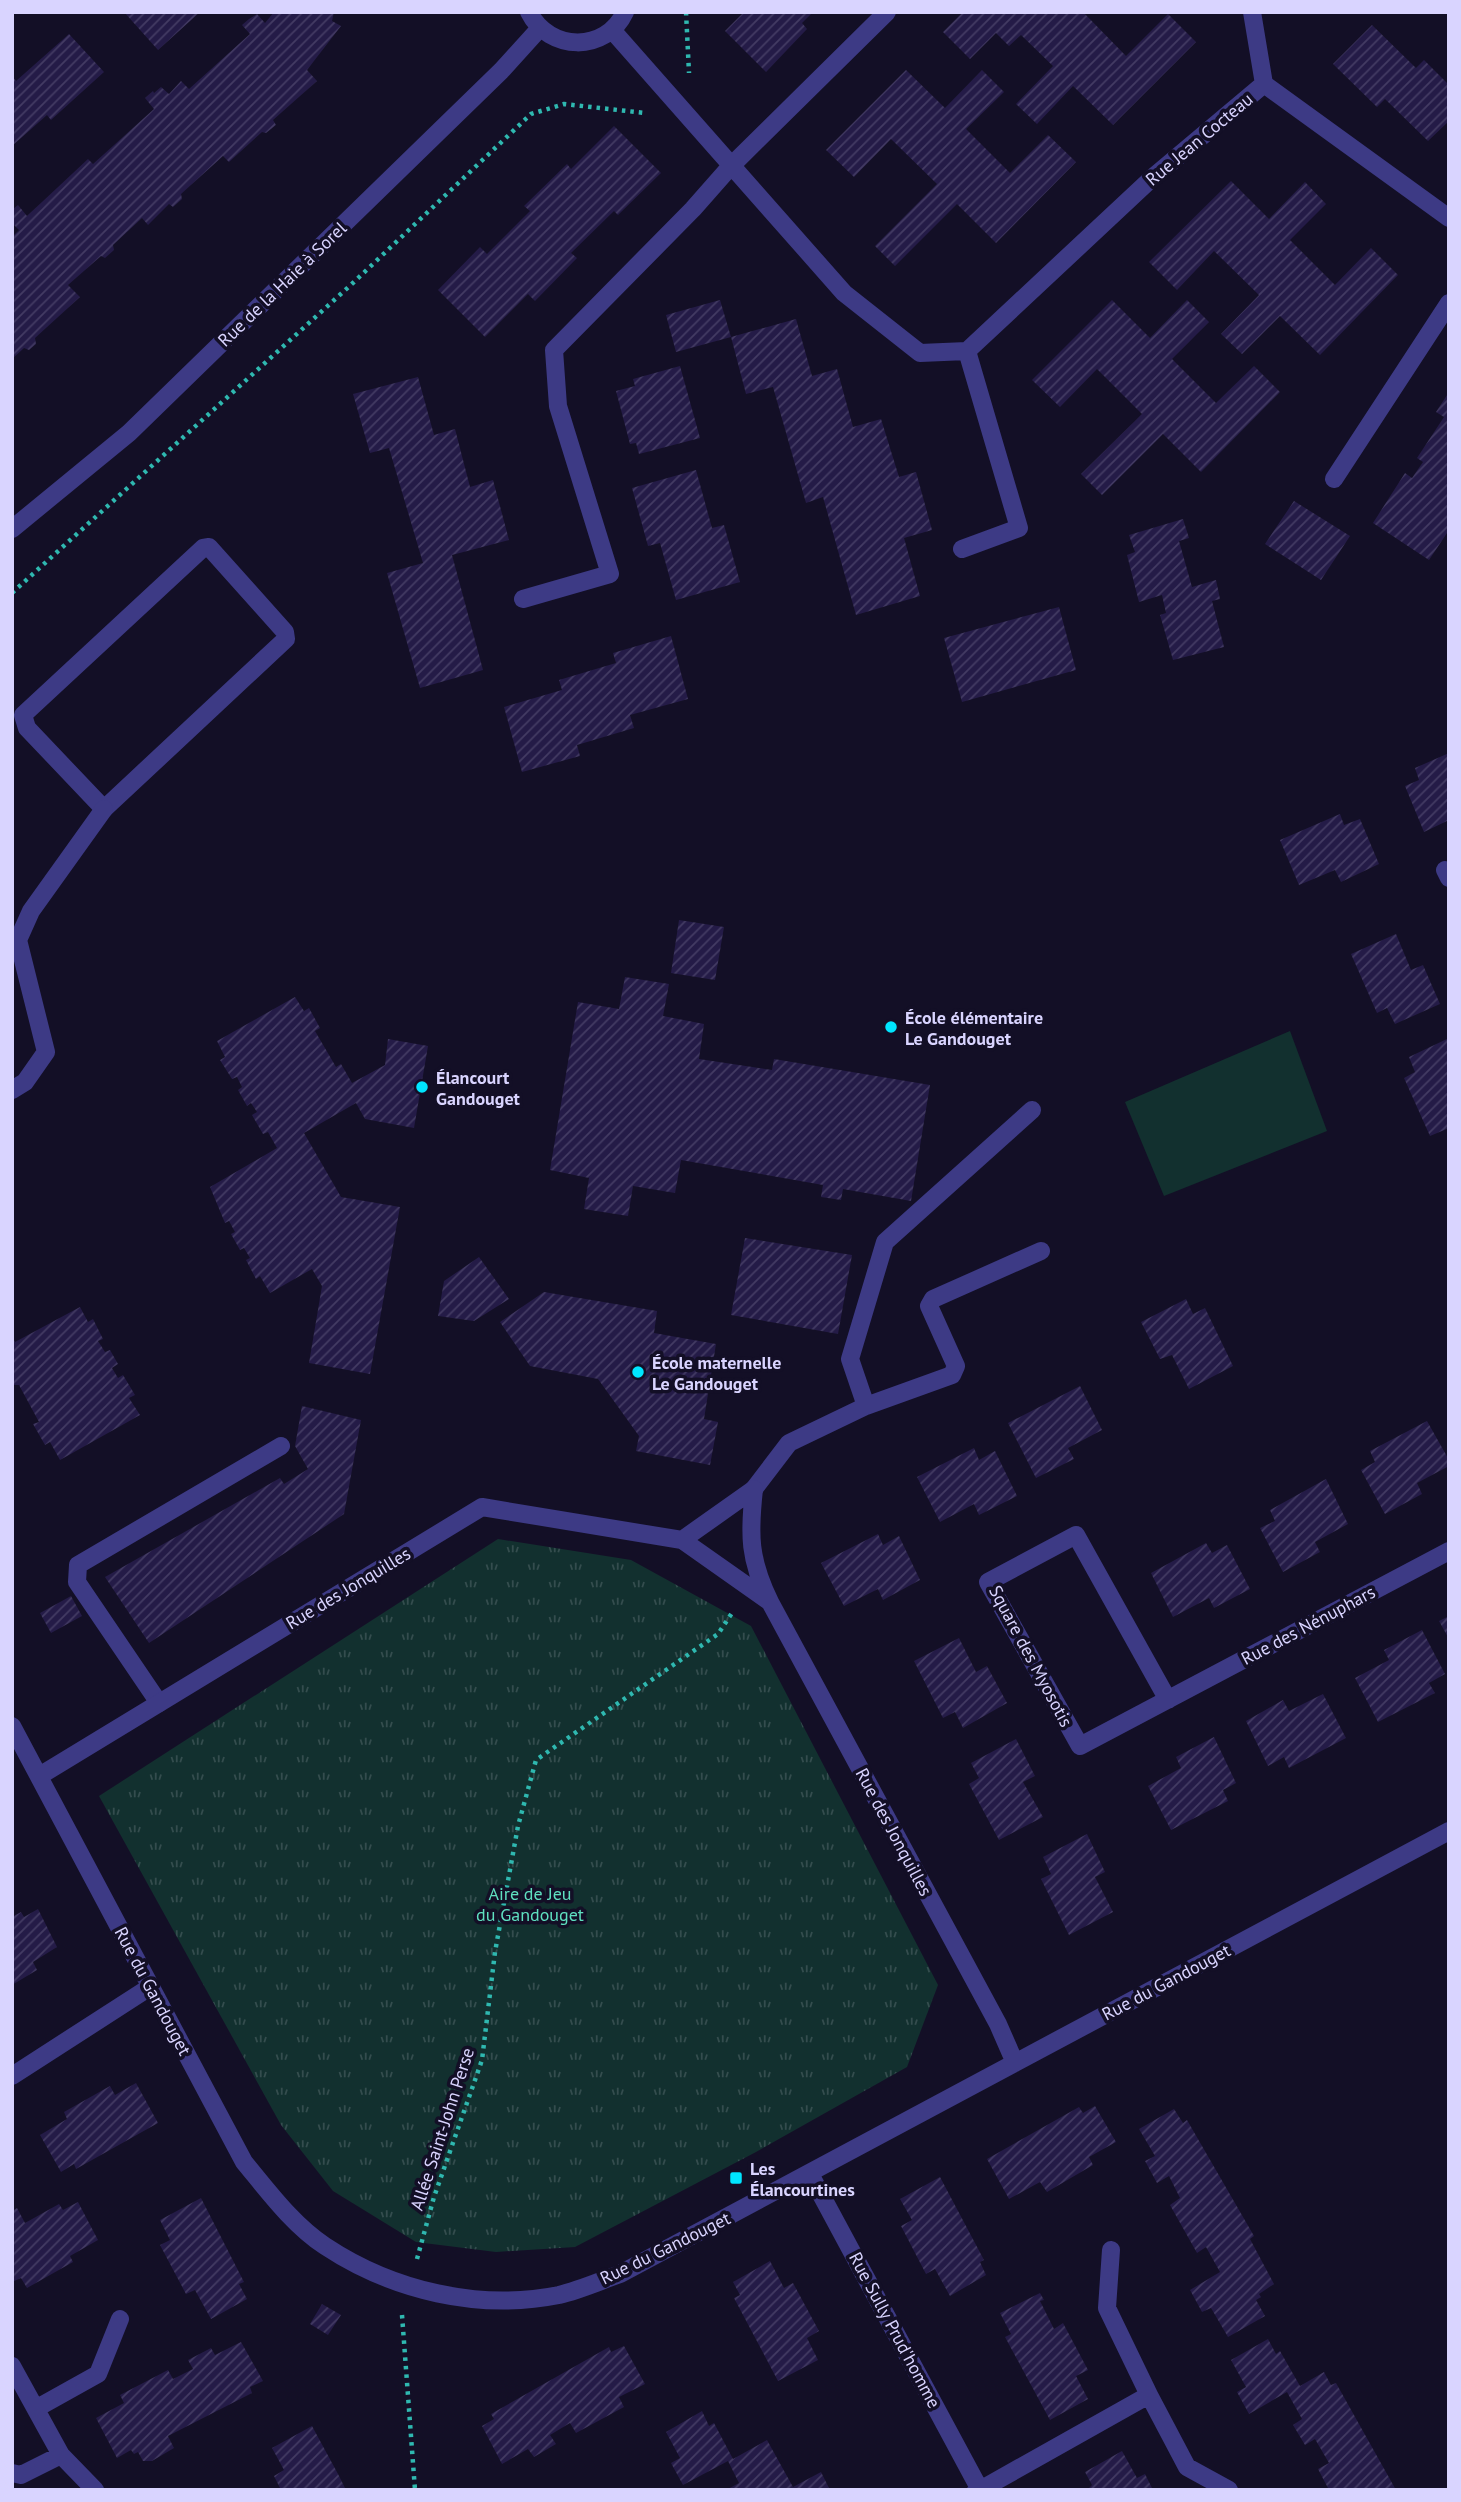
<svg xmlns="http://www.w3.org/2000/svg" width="1461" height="2502" font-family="'PT Sans',sans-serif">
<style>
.park{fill:url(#park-tufts)}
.pitch{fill:#12302f}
.building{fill:url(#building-hatch)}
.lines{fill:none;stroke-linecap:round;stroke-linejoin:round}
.path{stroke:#2fb8b0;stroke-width:4.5;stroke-dasharray:3.5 5;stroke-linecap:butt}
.service{stroke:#3d3a85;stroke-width:18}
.minor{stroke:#3d3a85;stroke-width:18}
.poi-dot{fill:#00e5ff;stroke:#130f26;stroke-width:2.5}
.labels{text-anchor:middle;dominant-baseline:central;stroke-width:7;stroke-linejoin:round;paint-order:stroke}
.street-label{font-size:18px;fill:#d9d4ff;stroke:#130f26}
.poi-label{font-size:18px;font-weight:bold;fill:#d9d4ff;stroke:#130f26;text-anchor:start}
.park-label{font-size:18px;fill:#5fe0c0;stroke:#130f26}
</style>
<defs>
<pattern id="park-tufts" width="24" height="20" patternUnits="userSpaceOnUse" patternTransform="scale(1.75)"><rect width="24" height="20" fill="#12302f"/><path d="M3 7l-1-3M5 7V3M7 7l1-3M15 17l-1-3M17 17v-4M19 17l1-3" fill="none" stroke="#344d4e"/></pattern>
<pattern id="building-hatch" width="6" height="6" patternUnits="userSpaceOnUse" patternTransform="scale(1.75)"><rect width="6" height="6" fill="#241b47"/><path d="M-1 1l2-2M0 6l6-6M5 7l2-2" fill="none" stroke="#433b63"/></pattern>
</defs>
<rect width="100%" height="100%" fill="#130f26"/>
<path class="park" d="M 498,1539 L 631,1560 L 751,1626 L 938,1985 L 907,2067 L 756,2152 L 575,2247 L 496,2252 L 416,2242 L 333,2191 L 281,2125 L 99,1796 Z"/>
<path class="pitch" d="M 1290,1031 L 1327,1131 L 1164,1196 L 1125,1102 Z"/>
<path class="building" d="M 124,12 L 200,12 L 158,50 Z
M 274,12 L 334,12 L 332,21 L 341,26 L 307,70 L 317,81 L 273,120 L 276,125 L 266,133 L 262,132 L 229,162 L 223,156 L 181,194 L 182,199 L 173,207 L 169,204 L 148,225 L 142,218 L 113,245 L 114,250 L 105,258 L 101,256 L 68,285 L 80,297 L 35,338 L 36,344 L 29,350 L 24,348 L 12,359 L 12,237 L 19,230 L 12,223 L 12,210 L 18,205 L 27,216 L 88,159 L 93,164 L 154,109 L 145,98 L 153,91 L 154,93 L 161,87 L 169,94 L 181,81 L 189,89 L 250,34 L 242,25 L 249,19 L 257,14 L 265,23 Z
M 744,12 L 813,12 L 802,23 L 807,29 L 766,72 L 725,31 Z
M 963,12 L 1083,12 L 1126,56 L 1168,14 L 1196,42 L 1113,125 L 1073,86 L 1037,124 L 1016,104 L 1053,66 L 1021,35 L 1009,46 L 996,33 L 970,59 L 943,32 Z
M 1372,25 L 1416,68 L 1424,60 L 1449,85 L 1449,121 L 1428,141 L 1385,99 L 1377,107 L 1333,64 Z
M 69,34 L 104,72 L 51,120 L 47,115 L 12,146 L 12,76 L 16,81 Z
M 906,70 L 945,108 L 982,70 L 1004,92 L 966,129 L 1010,173 L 1048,135 L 1076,162 L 996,243 L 957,204 L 895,266 L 875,246 L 937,184 L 891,139 L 854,177 L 826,150 Z
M 614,126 L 661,173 L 618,215 L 614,211 L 571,253 L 577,258 L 535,301 L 528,294 L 485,337 L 438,290 L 480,247 L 487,254 L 530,211 L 524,206 L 567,164 L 571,169 Z
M 1231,181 L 1269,219 L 1305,182 L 1326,204 L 1290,240 L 1335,285 L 1371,248 L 1398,275 L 1320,355 L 1280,316 L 1242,354 L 1221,334 L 1259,295 L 1214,251 L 1177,290 L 1149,262 Z
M 720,300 L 731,337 L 676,352 L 666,315 Z
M 1112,300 L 1150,338 L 1187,300 L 1209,322 L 1172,359 L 1216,403 L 1254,366 L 1280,392 L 1201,472 L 1163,434 L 1102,495 L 1081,474 L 1142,414 L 1097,369 L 1060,407 L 1032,380 Z
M 796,319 L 812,376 L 837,369 L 853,427 L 881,419 L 899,477 L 916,472 L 932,530 L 904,538 L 920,596 L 856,615 L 823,497 L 806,503 L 773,387 L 746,394 L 731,337 Z
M 680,366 L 700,438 L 639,454 L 636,443 L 630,444 L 616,391 L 635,386 L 633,379 Z
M 418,377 L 434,435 L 455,429 L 470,487 L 493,480 L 509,540 L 452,555 L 483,670 L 420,688 L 387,573 L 423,563 L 389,448 L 370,453 L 353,394 Z
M 1449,392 L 1449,530 L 1429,560 L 1373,523 L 1405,473 L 1412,478 L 1423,462 L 1417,458 L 1444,417 L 1436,412 Z
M 696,470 L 712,528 L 724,525 L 740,582 L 676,600 L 660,543 L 648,546 L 632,488 Z
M 1294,501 L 1350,536 L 1321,580 L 1265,544 Z
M 1183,519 L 1189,538 L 1179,541 L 1192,587 L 1216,580 L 1220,599 L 1212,601 L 1224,647 L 1173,660 L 1160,615 L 1166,613 L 1162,595 L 1139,602 L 1127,555 L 1135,552 L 1129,535 Z
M 1059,607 L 1076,670 L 962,702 L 944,638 Z
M 671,636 L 688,699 L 630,715 L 634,728 L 577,745 L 580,756 L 522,772 L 504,707 L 562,690 L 559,680 L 616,663 L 613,653 Z
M 1449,753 L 1449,820 L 1424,832 L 1405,786 L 1419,780 L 1415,768 Z
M 1340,814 L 1344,825 L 1360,819 L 1379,864 L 1341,882 L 1335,870 L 1299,885 L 1280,840 Z
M 679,920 L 724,927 L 715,980 L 671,973 Z
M 1396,934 L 1411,970 L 1423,965 L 1440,1004 L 1395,1024 L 1387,1008 L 1377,1013 L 1351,954 Z
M 625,977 L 669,984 L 663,1016 L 704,1024 L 699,1059 L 772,1070 L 774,1059 L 930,1085 L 911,1201 L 843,1189 L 841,1200 L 821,1197 L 823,1185 L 681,1160 L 675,1193 L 633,1186 L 628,1216 L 584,1209 L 589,1178 L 550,1170 L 578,1002 L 619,1009 Z
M 295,997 L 304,1011 L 309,1008 L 320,1028 L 315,1031 L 336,1067 L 341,1064 L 352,1083 L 385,1065 L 388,1039 L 428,1046 L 414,1128 L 365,1119 L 356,1103 L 304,1133 L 341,1197 L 400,1207 L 370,1374 L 309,1363 L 322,1286 L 312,1269 L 270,1293 L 260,1276 L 256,1279 L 246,1260 L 250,1258 L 244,1248 L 240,1250 L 231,1234 L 235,1232 L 229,1221 L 225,1223 L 210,1187 L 277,1148 L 268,1132 L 263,1134 L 252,1115 L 257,1112 L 251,1103 L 247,1106 L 238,1090 L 242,1087 L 237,1077 L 232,1079 L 220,1060 L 225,1057 L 217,1041 Z
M 1449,1038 L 1449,1128 L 1430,1136 L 1404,1078 L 1415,1072 L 1409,1057 Z
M 745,1238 L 852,1255 L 838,1334 L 731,1315 Z
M 479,1257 L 509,1299 L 474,1321 L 438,1316 L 444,1281 Z
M 544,1292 L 657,1311 L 654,1333 L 716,1344 L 704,1419 L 718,1422 L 710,1465 L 636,1451 L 639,1436 L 598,1379 L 530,1366 L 500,1322 Z
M 1186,1299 L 1193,1314 L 1205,1308 L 1233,1366 L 1189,1389 L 1172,1355 L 1160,1359 L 1141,1322 Z
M 80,1307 L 88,1322 L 93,1319 L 103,1339 L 98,1341 L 105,1352 L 110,1350 L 118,1364 L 112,1368 L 118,1378 L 123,1375 L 135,1395 L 129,1398 L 140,1415 L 60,1460 L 50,1442 L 45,1445 L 33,1424 L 39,1422 L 19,1385 L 12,1385 L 12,1337 L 15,1342 Z
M 1080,1386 L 1102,1430 L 1068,1448 L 1074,1459 L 1036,1478 L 1008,1423 Z
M 302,1406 L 361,1420 L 344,1514 L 149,1643 L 105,1577 L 280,1478 L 284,1484 L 308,1469 L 295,1446 Z
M 1427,1421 L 1449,1460 L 1449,1466 L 1417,1483 L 1422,1494 L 1385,1514 L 1361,1470 L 1375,1462 L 1370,1451 Z
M 974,1448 L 979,1460 L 995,1451 L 1017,1496 L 979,1515 L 974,1504 L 940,1522 L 917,1477 Z
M 1326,1479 L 1348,1524 L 1315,1542 L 1320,1552 L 1283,1572 L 1260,1528 L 1275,1521 L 1270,1510 Z
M 878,1534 L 883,1545 L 899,1536 L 920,1580 L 883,1600 L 878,1589 L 844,1606 L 821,1563 Z
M 1206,1543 L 1212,1553 L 1227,1545 L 1250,1589 L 1214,1608 L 1209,1598 L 1173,1617 L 1151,1573 Z
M 71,1596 L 82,1616 L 51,1633 L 40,1613 Z
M 1449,1616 L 1449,1639 L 1439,1621 Z
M 1422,1630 L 1445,1674 L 1429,1683 L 1435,1693 L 1378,1722 L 1355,1678 L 1389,1660 L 1384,1650 Z
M 959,1638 L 976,1672 L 987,1666 L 1007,1703 L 963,1728 L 955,1712 L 943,1718 L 914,1661 Z
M 1323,1694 L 1346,1738 L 1289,1768 L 1284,1757 L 1268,1766 L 1246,1721 L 1283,1700 L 1289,1711 Z
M 1214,1737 L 1236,1783 L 1223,1790 L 1228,1801 L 1171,1830 L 1148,1786 L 1181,1768 L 1176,1757 Z
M 1016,1739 L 1035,1776 L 1023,1782 L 1043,1817 L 999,1840 L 969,1784 L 979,1778 L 971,1763 Z
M 1087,1834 L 1105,1872 L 1095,1877 L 1113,1912 L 1069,1935 L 1041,1879 L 1051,1874 L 1043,1857 Z
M 38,1909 L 57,1947 L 33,1962 L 37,1970 L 12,1985 L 12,1917 L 21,1912 L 24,1917 Z
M 136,2083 L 158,2123 L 76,2169 L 74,2164 L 61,2172 L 40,2135 L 67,2119 L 64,2112 L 110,2086 L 115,2095 Z
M 1095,2106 L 1116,2142 L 1089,2157 L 1093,2165 L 1047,2192 L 1040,2182 L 1009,2199 L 987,2159 L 1079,2107 L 1083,2113 Z
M 1174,2109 L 1183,2123 L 1187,2120 L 1254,2236 L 1250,2239 L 1274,2284 L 1259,2294 L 1261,2297 L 1256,2300 L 1265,2316 L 1228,2337 L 1211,2308 L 1202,2312 L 1190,2290 L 1220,2272 L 1206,2247 L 1197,2253 L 1170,2205 L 1180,2198 L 1169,2176 L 1157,2183 L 1145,2161 L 1155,2156 L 1139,2129 Z
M 940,2177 L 984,2260 L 980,2262 L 986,2275 L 950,2296 L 935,2269 L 926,2274 L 901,2226 L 912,2220 L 900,2199 Z
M 201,2198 L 244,2282 L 239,2284 L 247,2299 L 211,2319 L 195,2290 L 186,2294 L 160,2245 L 170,2240 L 160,2220 Z
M 78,2202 L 98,2240 L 70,2256 L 73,2262 L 27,2288 L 21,2278 L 12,2282 L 12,2211 L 17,2208 L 25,2223 L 59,2204 L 63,2210 Z
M 770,2261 L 784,2288 L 793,2283 L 819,2331 L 807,2338 L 818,2360 L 778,2381 L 734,2298 L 740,2295 L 733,2282 Z
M 1040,2293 L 1044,2300 L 1040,2301 L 1054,2329 L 1063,2323 L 1088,2370 L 1076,2376 L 1088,2399 L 1050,2420 L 1005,2337 L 1011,2334 L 1000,2313 Z
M 322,2304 L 341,2315 L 328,2335 L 310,2324 Z
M 1268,2339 L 1276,2354 L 1280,2351 L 1300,2386 L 1324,2372 L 1331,2385 L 1336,2383 L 1396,2490 L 1329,2490 L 1318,2469 L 1329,2463 L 1315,2439 L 1305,2445 L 1293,2425 L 1302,2419 L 1287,2392 L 1249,2414 L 1237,2392 L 1246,2387 L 1231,2360 Z
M 241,2342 L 263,2381 L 250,2387 L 252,2393 L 168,2436 L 174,2448 L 152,2461 L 143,2461 L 138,2452 L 134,2454 L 131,2450 L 117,2458 L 96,2418 L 124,2403 L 120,2395 L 168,2370 L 173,2379 L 193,2369 L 188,2360 L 211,2348 L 215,2355 Z
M 624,2346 L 645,2384 L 619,2397 L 624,2407 L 576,2433 L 570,2423 L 550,2435 L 556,2444 L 534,2457 L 528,2449 L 502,2464 L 482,2426 L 494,2419 L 491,2414 L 609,2347 L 611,2352 Z
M 702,2411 L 709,2426 L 714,2423 L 733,2459 L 767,2440 L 793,2487 L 821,2472 L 830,2490 L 726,2490 L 739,2483 L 728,2461 L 683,2485 L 671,2463 L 680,2458 L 666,2432 Z
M 312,2426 L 338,2474 L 346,2490 L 281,2490 L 274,2476 L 284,2470 L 272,2448 Z
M 1122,2451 L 1137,2478 L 1145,2474 L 1153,2490 L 1087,2490 L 1092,2485 L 1085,2472 Z"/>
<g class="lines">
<path class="path" d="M 686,12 L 689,73
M 12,593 L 354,282 L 531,114 L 564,104 L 645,113
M 417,2259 L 434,2197 L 482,2060 L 495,1952 L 518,1826 L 536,1760 L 718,1634 L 734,1610
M 402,2315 L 415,2490"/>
<path class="service" d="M 209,547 L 285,632 L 286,639 L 104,809 L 27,728 L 23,715 L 203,548 Z
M 866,1406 L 850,1359 L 885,1242 L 1032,1110
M 754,1489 L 789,1443 L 866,1406 L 952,1375 L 956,1366 L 929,1306 L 933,1299 L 1041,1251
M 159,1703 L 77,1582 L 78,1565 L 281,1446"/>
<path class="minor" d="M 529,12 C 549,52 606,53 625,12
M 1252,12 L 1264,84
M 612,30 L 844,293 L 920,353 L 967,351 L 1151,179 L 1264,84 L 1449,218
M 1334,479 L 1449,303
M 12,529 L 129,433 L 501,71 L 540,28
M 962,549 L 1019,528 L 967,351
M 523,599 L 610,574 L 558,406 L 554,350 L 693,209 L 730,167 L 887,12
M 1445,870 L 1449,878
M 12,1090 L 25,1082 L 46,1052 L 18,940 L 31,911 L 104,809
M 682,1540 L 754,1489 C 749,1535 749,1559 770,1602
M 1168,1700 L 1076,1535 L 988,1582 L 1080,1746 L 1449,1551
M 12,1726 L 244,2162 C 268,2191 293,2225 325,2246 C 393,2291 479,2311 559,2295 C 580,2290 600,2281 620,2274 L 1449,1831
M 41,1775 L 482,1507 L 682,1540 L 770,1602 L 998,2024 L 1015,2063
M 12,2076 L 150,1987
M 810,2174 L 979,2488 L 976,2490
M 1111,2250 L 1107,2308 L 1149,2395 L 1187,2467 L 1229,2490
M 12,2366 L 61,2455 L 95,2490
M 37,2408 L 98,2374 L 120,2319
M 12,2473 L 21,2475 L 61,2455
M 980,2490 L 1149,2395"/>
</g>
<g class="poi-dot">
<circle cx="891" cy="1027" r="7"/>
<circle cx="422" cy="1087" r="7"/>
<circle cx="638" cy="1372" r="7"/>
<rect x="729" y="2171" width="14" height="14" rx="3.5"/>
</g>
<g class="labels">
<g class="street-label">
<text transform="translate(1199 139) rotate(-40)">Rue Jean Cocteau</text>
<text transform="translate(282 284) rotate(-44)">Rue de la Haie à Sorel</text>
<text transform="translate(348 1588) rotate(-31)">Rue des Jonquilles</text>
<text transform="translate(1308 1625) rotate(-28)">Rue des Nénuphars</text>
<text transform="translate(1031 1656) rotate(62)">Square des Myosotis</text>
<text transform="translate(894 1832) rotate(62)">Rue des Jonquilles</text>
<text transform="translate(1166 1982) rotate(-28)">Rue du Gandouget</text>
<text transform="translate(153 1991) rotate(62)">Rue du Gandouget</text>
<text transform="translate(442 2129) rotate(-72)">Allée Saint-John Perse</text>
<text transform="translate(665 2248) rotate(-26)">Rue du Gandouget</text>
<text transform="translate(895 2330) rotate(62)">Rue Sully Prud'homme</text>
</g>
<g class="poi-label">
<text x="905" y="1017">École élémentaire<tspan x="905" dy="21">Le Gandouget</tspan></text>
<text x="436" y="1077">Élancourt<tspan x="436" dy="21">Gandouget</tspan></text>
<text x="652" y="1362">École maternelle<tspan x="652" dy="21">Le Gandouget</tspan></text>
<text x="750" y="2168">Les<tspan x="750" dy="21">Élancourtines</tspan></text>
</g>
<g class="park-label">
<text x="530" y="1893">Aire de Jeu<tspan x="530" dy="21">du Gandouget</tspan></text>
</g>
</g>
<rect width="1461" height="2502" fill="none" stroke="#d9d4ff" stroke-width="28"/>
</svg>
